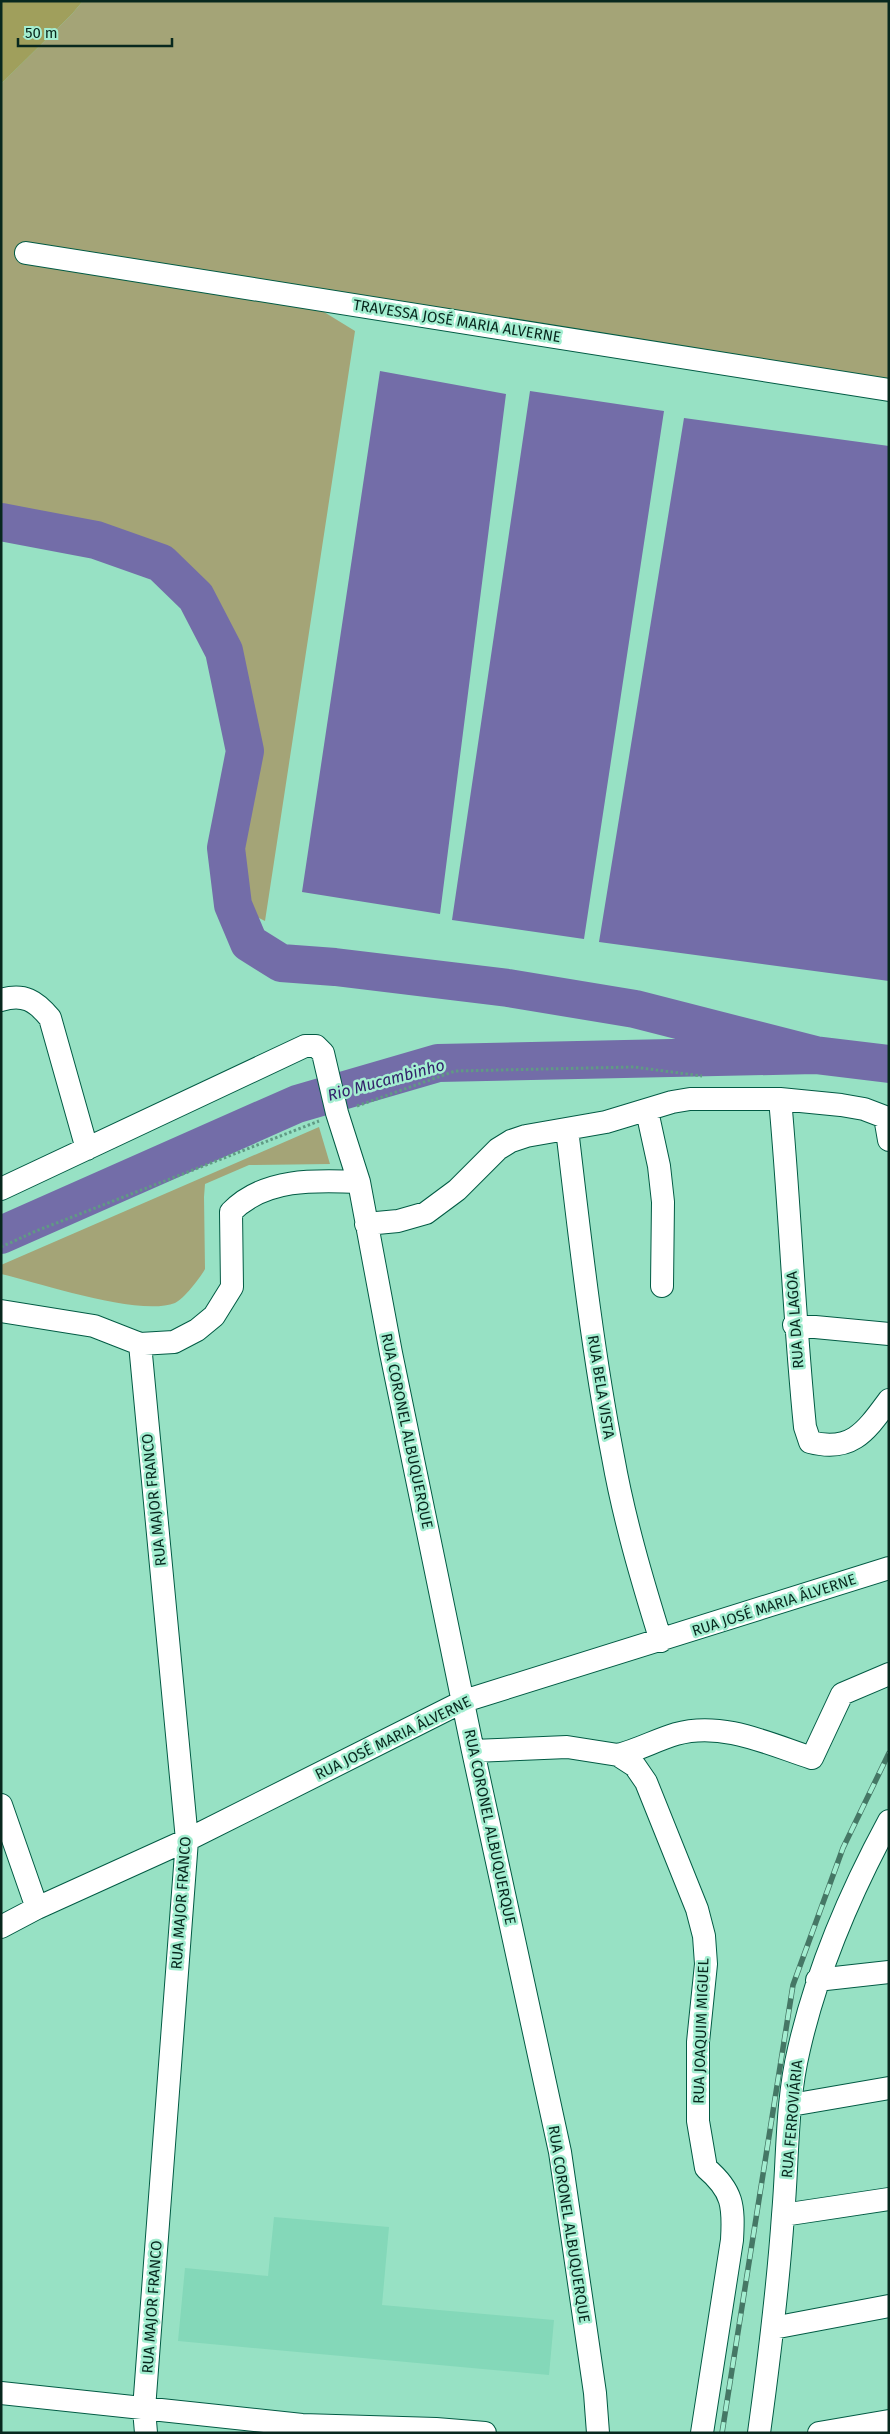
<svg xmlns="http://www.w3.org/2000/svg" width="890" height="2434" font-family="'Fira Sans',sans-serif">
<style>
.built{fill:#84d8b9}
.green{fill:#a4a477}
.forest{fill:#a09f5c}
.water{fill:#736da8}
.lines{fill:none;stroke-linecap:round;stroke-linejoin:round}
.river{stroke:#736da8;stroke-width:38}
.minor-casing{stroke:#025b44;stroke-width:24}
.path{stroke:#609a84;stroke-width:3;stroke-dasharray:2.5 2.5;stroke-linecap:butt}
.minor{stroke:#fff;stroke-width:22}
.rail-casing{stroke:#457765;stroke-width:5.5}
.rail{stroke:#a4eed1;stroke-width:4;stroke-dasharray:11;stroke-linecap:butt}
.labels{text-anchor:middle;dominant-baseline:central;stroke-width:5;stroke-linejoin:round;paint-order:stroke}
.street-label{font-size:15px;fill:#08281e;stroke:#a4eed1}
.water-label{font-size:16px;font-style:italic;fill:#32216a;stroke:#a4eed1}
</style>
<rect width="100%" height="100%" fill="#97e1c4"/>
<path class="built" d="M 274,2217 L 389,2227 L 382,2305 L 554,2320 L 549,2375 L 178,2341 L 185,2268 L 268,2276 Z"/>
<path class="green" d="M 83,1 L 889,1 L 889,388 L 298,296 L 355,331 L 265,921 L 233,905 L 226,848 L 245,751 L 224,651 L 196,597 L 160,563 L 96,540 L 1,522 L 1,84 L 72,14 Z
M 319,1127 L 330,1164 L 249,1165 L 205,1184 L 204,1197 L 205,1269 C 200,1278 184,1299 175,1303 C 139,1317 40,1283 1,1274 L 1,1265 Z"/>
<path class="forest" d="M 1,1 L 83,1 L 72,14 L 1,84 Z"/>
<path class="water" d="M 380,371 L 506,394 L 440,914 L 302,892 Z
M 530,391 L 664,411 L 584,939 L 452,920 Z
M 684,418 L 889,446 L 889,981 L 599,942 Z"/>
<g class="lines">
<path class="river" d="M 1,522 L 96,540 L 161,563 L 196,597 L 224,651 L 245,751 L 226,848 L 233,905 L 249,943 L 281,963 L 335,967 L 508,988 L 635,1009 L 815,1055
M 1,1235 L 297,1104 L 438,1063 L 815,1055 L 889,1064"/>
<defs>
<path id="minor" d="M 26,253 L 889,390
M 1,1000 C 24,993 36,1001 50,1018 L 87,1149
M 780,1099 C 790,1208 794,1318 805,1427 L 810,1442 C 852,1453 866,1431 889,1400
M 647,1111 L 659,1166 L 663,1202 L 662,1286
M 567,1129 C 580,1239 592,1348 613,1457 C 624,1519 642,1580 661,1641
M 1,1189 L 305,1046 L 316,1046 L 323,1053 L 337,1113 L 359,1182 L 391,1353 L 473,1751 L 560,2152 L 595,2393 L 598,2433
M 366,1224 L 398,1221 L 426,1213 L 457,1190 L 498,1149 L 511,1141 L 526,1136 L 606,1122 L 672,1102 L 690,1099 L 780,1099 L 841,1105 L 864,1109 L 885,1117 L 889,1140
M 1,1311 L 94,1326 L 140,1344 L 174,1342 L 197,1330 L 214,1316 L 232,1287 L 231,1212 C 264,1178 315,1180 359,1182
M 794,1325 L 889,1334
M 140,1344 L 187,1840 L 144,2409 L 146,2433
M 473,1751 L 567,1747 L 618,1755 L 635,1766 L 646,1782 L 697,1909 L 704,1936 L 706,1964 L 698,2042 L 698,2121 L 706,2168 C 733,2191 734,2206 732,2240 L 702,2433
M 618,1755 C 638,1750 656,1740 676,1734 C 722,1721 769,1744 812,1758 L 842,1694 L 889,1674
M 1,1805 L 37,1908
M 1,1927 L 37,1908 L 187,1840 L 464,1701 L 889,1568
M 817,1980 L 889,1972
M 791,2105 L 889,2088
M 783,2215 L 889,2199
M 773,2328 L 889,2306
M 1,2393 L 302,2425 L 436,2429 L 485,2433
M 759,2433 C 769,2360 778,2288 783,2215 C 788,2160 786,2103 799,2049 C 817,1970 850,1893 889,1821
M 819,2433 L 889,2421"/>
</defs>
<use href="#minor" class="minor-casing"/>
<path class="path" d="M 357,1106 L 455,1071 L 634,1067 L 702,1076
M 1,1247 L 36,1231 L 319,1121"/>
<use href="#minor" class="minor"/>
<defs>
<path id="rail" d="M 722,2433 L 793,1985 L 843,1848 L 889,1753"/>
</defs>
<use href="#rail" class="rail-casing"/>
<use href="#rail" class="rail"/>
</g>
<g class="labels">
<g class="street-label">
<text transform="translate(457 321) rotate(9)">TRAVESSA JOSÉ MARIA ALVERNE</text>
<text transform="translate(795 1320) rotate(-94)">RUA DA LAGOA</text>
<text transform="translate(601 1387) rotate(81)">RUA BELA VISTA</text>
<text transform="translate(407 1431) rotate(78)">RUA CORONEL ALBUQUERQUE</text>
<text transform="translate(154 1500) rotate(-96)">RUA MAJOR FRANCO</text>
<text transform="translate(774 1605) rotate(-18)">RUA JOSÉ MARIA ÁLVERNE</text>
<text transform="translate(393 1738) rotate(-26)">RUA JOSÉ MARIA ÁLVERNE</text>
<text transform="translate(490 1827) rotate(78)">RUA CORONEL ALBUQUERQUE</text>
<text transform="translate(181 1903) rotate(-86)">RUA MAJOR FRANCO</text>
<text transform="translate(701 2031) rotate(-88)">RUA JOAQUIM MIGUEL</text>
<text transform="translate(792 2119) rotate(-85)">RUA FERROVIÁRIA</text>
<text transform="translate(569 2224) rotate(81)">RUA CORONEL ALBUQUERQUE</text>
<text transform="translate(152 2307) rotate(-86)">RUA MAJOR FRANCO</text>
</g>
<g class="water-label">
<text transform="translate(386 1080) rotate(-15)">Rio Mucambinho</text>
</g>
</g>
<rect width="890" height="2434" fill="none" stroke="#08281e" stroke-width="5"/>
<path d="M18 38v8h154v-8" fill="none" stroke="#08281e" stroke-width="2.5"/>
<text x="25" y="38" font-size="15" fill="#08281e" stroke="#a4eed1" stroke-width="4" paint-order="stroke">50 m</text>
</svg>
